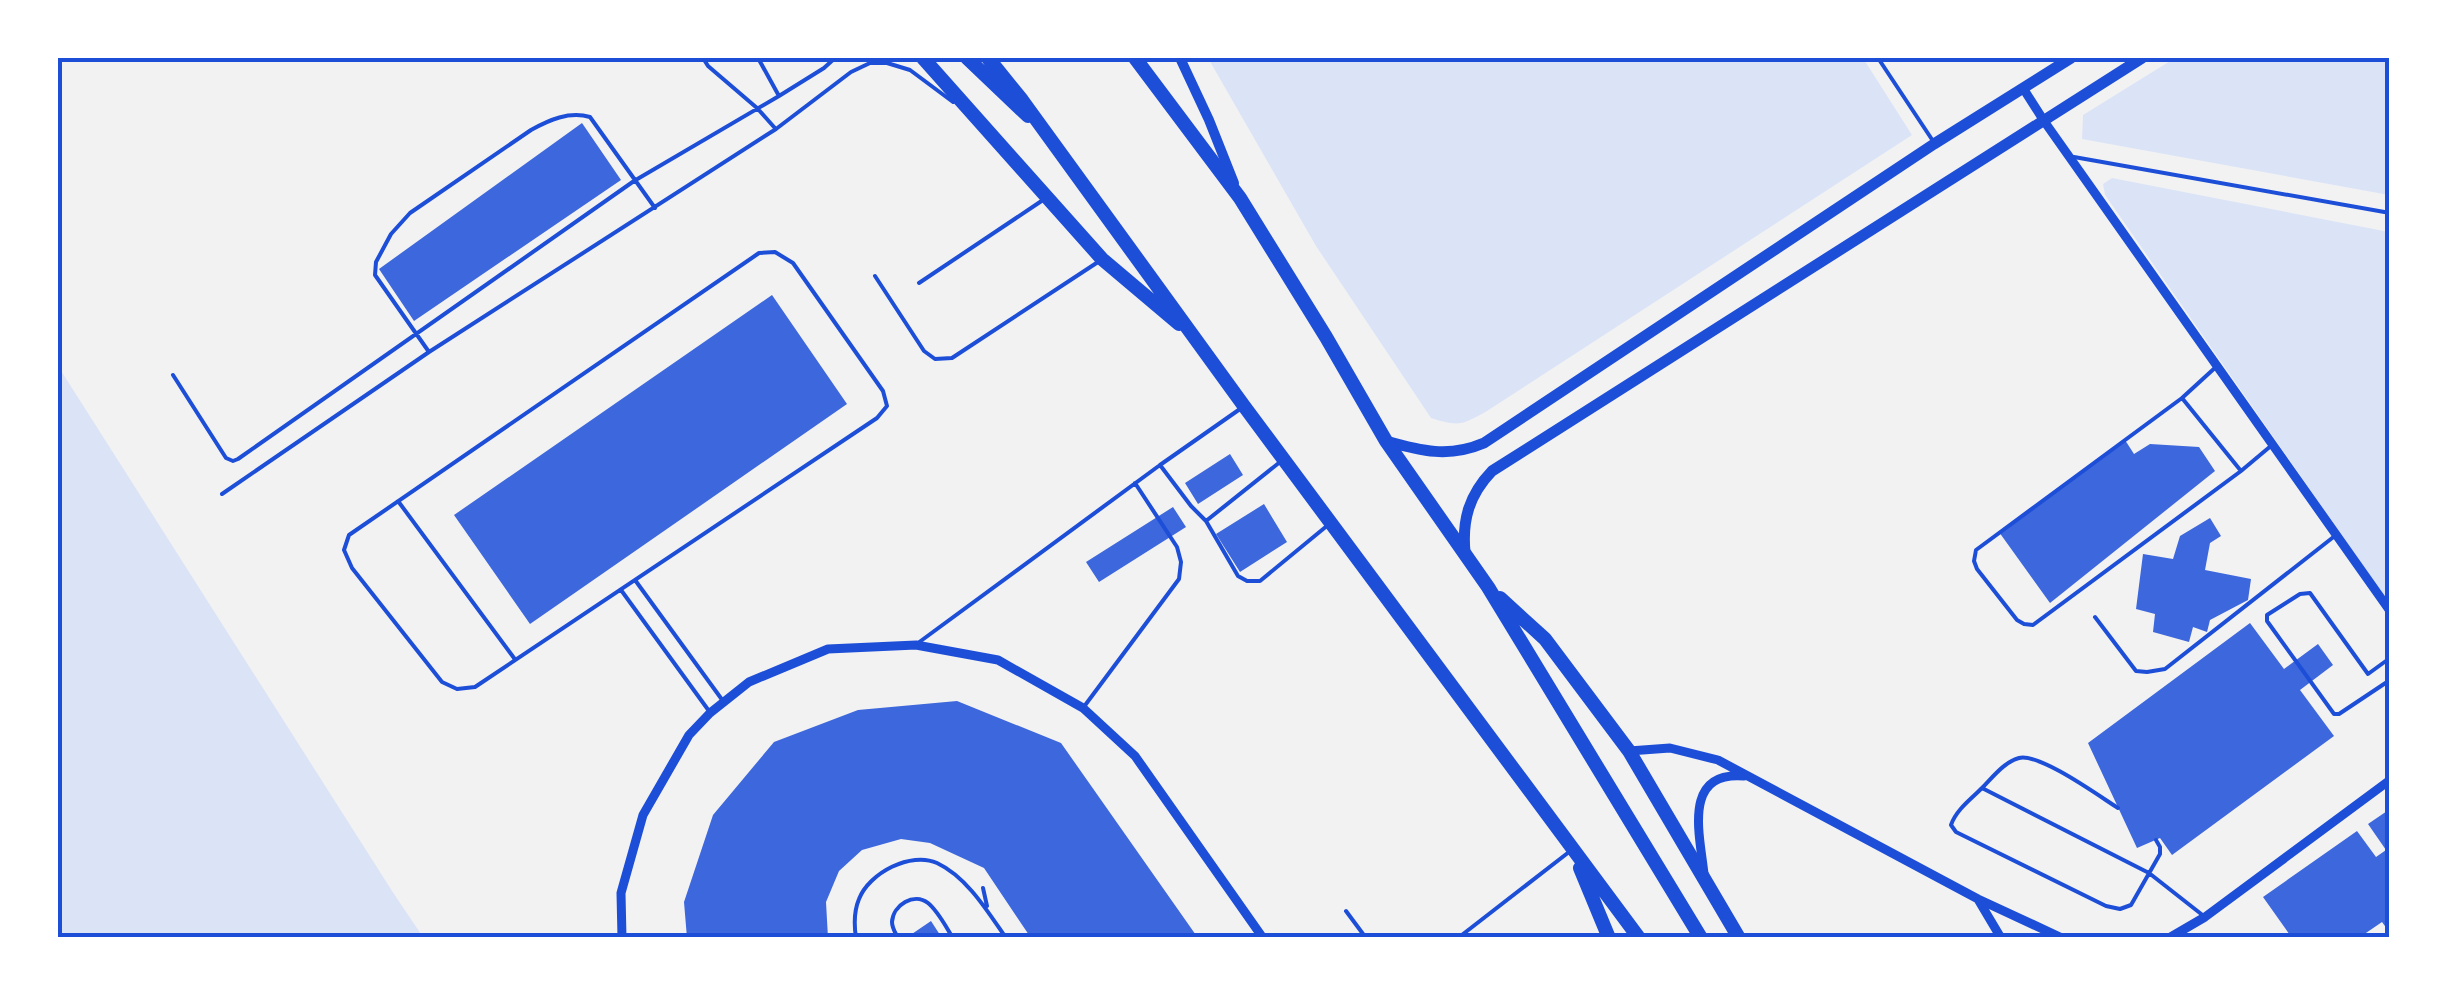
<svg xmlns="http://www.w3.org/2000/svg" width="2447" height="995" font-family="Roboto,sans-serif">
<style>
.green{fill:#dbe4f7}
.building{fill:#3d67dc}
.lines{fill:none;stroke-linecap:round;stroke-linejoin:round}
.service{stroke:#1d4ed8;stroke-width:4}
.minor{stroke:#1d4ed8;stroke-width:9}
.tertiary{stroke:#1d4ed8;stroke-width:10}
.secondary{stroke:#1d4ed8;stroke-width:11}
.trunk{stroke:#1d4ed8;stroke-width:14}
.neatline{fill:none;stroke:#1d4ed8;stroke-width:4}
</style>
<rect width="100%" height="100%" fill="#f2f2f2"/>
<path class="green" d="M 1208,58 L 1863,58 L 1912,135 L 1487,411 C 1462,425 1459,427 1431,418 L 1316,246 Z
M 2175,58 L 2389,58 L 2389,195 L 2082,139 L 2083,115 Z
M 2112,178 L 2389,232 L 2389,603 L 2105,195 L 2103,184 Z
M 58,366 L 394,894 L 423,937 L 58,937 Z"/>
<path class="building" d="M 582,123 L 621,180 L 414,321 L 379,269 Z
M 772,295 L 847,404 L 530,624 L 454,515 Z
M 2125,440 L 2134,454 L 2150,444 L 2199,447 L 2215,471 L 2050,603 L 1999,532 Z
M 1230,454 L 1243,475 L 1198,504 L 1185,483 Z
M 1264,504 L 1287,542 L 1240,572 L 1216,534 Z
M 1173,507 L 1186,527 L 1099,582 L 1086,562 Z
M 2210,518 L 2221,536 L 2210,543 L 2205,570 L 2251,579 L 2248,600 L 2210,620 L 2207,632 L 2193,627 L 2189,642 L 2153,632 L 2155,614 L 2136,609 L 2143,554 L 2173,559 L 2180,536 Z
M 2250,623 L 2284,669 L 2318,644 L 2333,665 L 2300,690 L 2334,736 L 2172,855 L 2160,838 L 2137,848 L 2088,743 Z
M 957,701 L 1061,743 L 1198,938 L 1031,938 L 984,868 L 930,843 L 901,839 L 862,850 L 839,871 L 826,902 L 828,938 L 687,938 L 684,902 L 713,815 L 774,742 L 858,710 Z
M 2390,809 L 2390,933 L 2382,922 L 2363,935 L 2364,938 L 2292,938 L 2263,897 L 2357,831 L 2376,857 L 2386,850 L 2368,824 Z
M 931,921 L 942,938 L 906,938 Z"/>
<g class="lines">
<path class="service" d="M 703,58 L 708,66 L 757,108 L 774,127
M 758,58 L 779,96
M 1878,58 L 1933,141
M 2074,157 L 2390,213
M 775,252 L 793,263 L 883,391 L 887,406 L 877,418 L 475,687 L 457,689 L 442,682 L 352,568 L 344,550 L 349,535 L 759,253 Z
M 875,276 L 924,351 L 935,359 L 952,358 L 1098,262
M 919,283 L 1043,200
M 429,352 L 375,275 L 376,262 L 391,234 L 410,213 L 531,130 C 549,120 569,111 590,117 L 655,208
M 2217,366 L 2182,398 L 1976,550 L 1974,561 L 1977,569 L 2017,620 L 2024,624 L 2033,625 L 2241,471 L 2272,445
M 173,375 L 226,458 L 233,461 L 238,459 L 634,181 L 779,96 L 824,68 L 835,58
M 2182,398 L 2241,471
M 1240,409 L 1160,465 L 1191,506 L 1206,521 L 1280,462
M 222,494 L 429,352 L 776,129 L 851,72 L 870,63 L 887,63 L 910,70 L 953,102
M 398,501 L 514,658
M 1206,521 L 1238,576 L 1247,581 L 1260,581 L 1328,525
M 635,580 L 723,701
M 621,590 L 709,711
M 2095,617 L 2136,671 L 2147,672 L 2165,669 L 2336,535
M 918,643 L 1160,465
M 2390,658 L 2368,674 L 2310,593 L 2300,594 L 2267,615 L 2267,621 L 2334,714 L 2339,714 L 2390,680
M 1083,708 L 1179,579 L 1181,562 L 1177,547 L 1135,483
M 1982,788 L 2149,873 L 2205,917
M 2118,808 C 2099,796 2040,753 2019,758 C 2004,762 1992,778 1982,788 C 1971,799 1956,810 1951,825 L 1956,832 L 2106,906 L 2120,909 L 2131,905 L 2160,854 L 2160,847 L 2156,840
M 983,888 L 987,906
M 1346,911 L 1366,938
M 856,938 C 854,925 854,911 859,899 C 869,873 911,851 937,863 C 967,877 988,912 1006,938
M 898,938 C 895,932 892,928 892,922 C 893,905 914,892 928,903 C 938,911 946,927 953,938
M 1458,938 L 1569,852"/>
<path class="minor" d="M 2023,88 L 2044,121 L 2390,611
M 1629,751 L 1670,748 L 1718,760 L 1978,899 L 2062,938
M 1704,874 C 1700,835 1682,771 1744,776
M 1979,901 L 2001,938
M 622,938 L 621,893 L 643,815 L 689,735 L 710,713 L 749,682 L 828,649 L 916,645 L 998,660 L 1083,708 L 1135,756 L 1263,938
M 2169,938 L 2205,917 L 2390,780"/>
<path class="tertiary" d="M 1180,58 L 1209,120 L 1234,183"/>
<path class="secondary" d="M 1386,441 C 1421,451 1449,458 1484,443 L 1934,144 L 2071,58
M 1465,552 C 1462,520 1469,495 1492,471 L 2142,58"/>
<path class="trunk" d="M 923,58 L 1102,259 L 1179,324
M 967,58 L 1028,116
M 988,58 L 1022,100 L 1244,406 L 1639,938
M 1135,58 L 1240,198 L 1326,337 L 1386,441 L 1488,587 L 1701,938
M 1500,598 L 1545,639 L 1629,751 L 1739,938
M 1580,868 L 1609,938"/>
</g>
<rect width="2447" height="995" fill="none" stroke="#ffffff" stroke-width="120"/>
<rect x="60" y="60" width="2327" height="875" class="neatline"/>
</svg>
